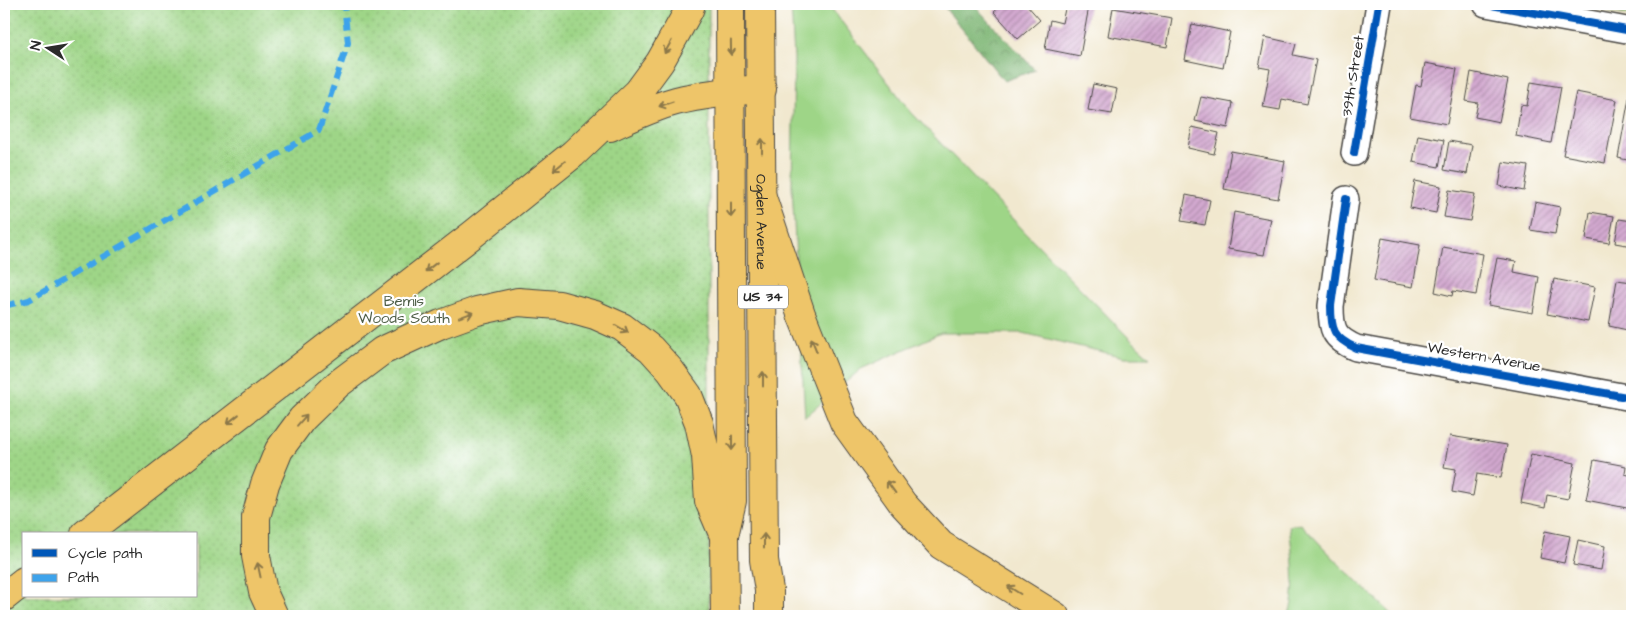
<svg xmlns="http://www.w3.org/2000/svg" width="1636" height="620" font-family="'Architects Daughter',sans-serif">
<style>
.grass{fill:#9ed587;stroke:#648059}
.forest{fill:url(#forest-crowns);stroke:#547050}
.park{fill:url(#park-dots);stroke:#648059;fill-rule:evenodd}
.building{fill:url(#building-hatch)}
.lines{fill:none;stroke-linecap:round;stroke-linejoin:round}
.street-casing{stroke:#494744;stroke-width:28}
.primary-casing{stroke:#494744;stroke-width:30}
.highway-casing{stroke:#494744;stroke-width:30}
.street{stroke:#fff;stroke-width:25}
.primary{stroke:#eec569;stroke-width:28}
.highway{stroke:#eec569;stroke-width:28}
.quiet{stroke:#3ea3eb;stroke-width:6;stroke-dasharray:12 6;stroke-linecap:butt}
.cycleway-casing{stroke:#fff;stroke-width:11}
.cycleway{stroke:#0057b8;stroke-width:8}
.oneway{stroke:#8c784a}
.labels{text-anchor:middle;dominant-baseline:central;stroke-width:4.5;stroke-linejoin:round;paint-order:stroke}
.shield{fill:#fff;stroke:#6b6b6b;stroke-width:1}
.shield-label{font-size:14px;font-weight:bold;fill:#2b2b2b}
.street-label{font-size:15px;fill:#2b2b2b;stroke:#fff}
.park-label{font-size:15px;fill:#4e5e47;stroke:#fff}
</style>
<defs>
<pattern id="forest-crowns" width="20" height="18" patternUnits="userSpaceOnUse" patternTransform="scale(1.25)"><rect width="20" height="18" fill="#7eb674"/><path d="M2 6a3 3 0 1 1 6 0M12 15a3 3 0 1 1 6 0" fill="none" stroke="#67945f"/></pattern>
<pattern id="park-dots" width="8" height="8" patternUnits="userSpaceOnUse" patternTransform="scale(1.25)"><rect width="8" height="8" fill="#9ed587"/><path d="M2 2h.1M6 6h.1" fill="none" stroke="#88b775" stroke-width="1.8" stroke-linecap="round"/></pattern>
<pattern id="building-hatch" width="6" height="6" patternUnits="userSpaceOnUse" patternTransform="scale(1.25)"><rect width="6" height="6" fill="#d3a9d0"/><path d="M-1 1l2-2M0 6l6-6M5 7l2-2" fill="none" stroke="#ab8aa9"/></pattern>
</defs>
<rect width="100%" height="100%" fill="#fff"/>
<filter id="ink" filterUnits="userSpaceOnUse"><feTurbulence type="fractalNoise" baseFrequency=".02" numOctaves="2"/><feDisplacementMap in="SourceGraphic" scale="10" xChannelSelector="R" yChannelSelector="G"/><feConvolveMatrix kernelMatrix="1 2 1 2 8 2 1 2 1" color-interpolation-filters="sRGB"/></filter>
<filter id="wash" filterUnits="userSpaceOnUse"><feTurbulence type="fractalNoise" baseFrequency=".0096" numOctaves="4" result="noise"/><feDisplacementMap in="SourceGraphic" scale="20" xChannelSelector="R" yChannelSelector="G"/><feGaussianBlur stdDeviation="1.12" result="paint"/><feColorMatrix in="noise" values="0 0 0 0 0 0 0 0 0 0 0 0 0 0 0 0 0 1.4 0 .05"/><feComposite in="paint" operator="in"/></filter>
<g filter="url(#wash)">
<rect width="100%" height="100%" fill="#f1e8cf"/>
<path class="grass" d="M 791,4 L 828,4 L 911,112 L 1025,232 L 1130,339 L 1150,357 L 1124,357 L 1023,333 L 941,333 L 861,369 L 805,417 L 792,187 L 794,58 Z
M 1301,524 L 1344,569 L 1394,616 L 1288,616 C 1298,596 1292,549 1289,526 Z"/>
<path class="forest" d="M 942,4 L 973,4 L 1035,70 L 1004,81 Z"/>
<path class="park" d="M 4,4 L 709,4 L 709,616 L 4,616 ZM 24,534 L 196,534 L 196,596 L 24,596 Z
M 1565,4 L 1632,4 L 1632,16 Z"/>
<g id="blocks">
<path class="building" d="M 1003,4 L 1026,4 L 1040,20 L 1018,39 L 994,12 Z
M 1066,4 L 1089,6 L 1080,56 L 1045,49 L 1050,20 L 1062,23 Z
M 1113,8 L 1172,18 L 1167,47 L 1108,36 Z
M 1192,24 L 1230,32 L 1223,68 L 1185,60 Z
M 1265,37 L 1296,44 L 1293,55 L 1316,60 L 1307,104 L 1282,99 L 1280,110 L 1263,107 L 1270,69 L 1259,67 Z
M 1425,63 L 1457,69 L 1447,124 L 1410,117 L 1416,85 L 1421,86 Z
M 1471,72 L 1508,80 L 1499,122 L 1475,117 L 1478,103 L 1466,101 Z
M 1531,82 L 1561,87 L 1551,143 L 1516,136 L 1521,105 L 1527,106 Z
M 1093,84 L 1117,89 L 1112,114 L 1088,110 Z
M 1576,92 L 1617,100 L 1605,163 L 1563,155 Z
M 1201,97 L 1233,103 L 1228,128 L 1195,121 Z
M 1629,98 L 1632,99 L 1632,161 L 1618,158 Z
M 1192,127 L 1219,133 L 1214,154 L 1188,148 Z
M 1418,135 L 1444,140 L 1439,167 L 1413,162 Z
M 1449,141 L 1472,145 L 1467,174 L 1444,170 Z
M 1231,151 L 1285,161 L 1278,199 L 1224,189 Z
M 1503,162 L 1528,166 L 1524,191 L 1499,186 Z
M 1415,181 L 1441,186 L 1436,213 L 1410,208 Z
M 1449,190 L 1475,194 L 1470,221 L 1444,217 Z
M 1631,193 L 1632,193 L 1632,212 L 1628,211 Z
M 1186,195 L 1210,200 L 1205,225 L 1181,221 Z
M 1535,202 L 1560,207 L 1555,234 L 1530,230 Z
M 1234,212 L 1271,219 L 1264,255 L 1228,249 Z
M 1590,212 L 1614,216 L 1609,243 L 1586,239 Z
M 1619,219 L 1632,221 L 1632,246 L 1615,243 Z
M 1382,238 L 1420,245 L 1413,287 L 1374,280 Z
M 1443,247 L 1483,254 L 1476,295 L 1453,291 L 1452,296 L 1435,292 Z
M 1497,258 L 1516,261 L 1514,272 L 1539,277 L 1533,313 L 1488,305 Z
M 1554,279 L 1595,287 L 1588,322 L 1547,314 Z
M 1617,280 L 1632,282 L 1632,331 L 1609,326 Z
M 1450,436 L 1507,445 L 1501,478 L 1477,474 L 1473,496 L 1452,492 L 1456,469 L 1444,467 Z
M 1531,454 L 1575,463 L 1568,499 L 1547,495 L 1545,508 L 1521,503 Z
M 1594,460 L 1626,466 L 1625,474 L 1632,476 L 1632,509 L 1586,500 Z
M 1545,531 L 1570,536 L 1564,563 L 1540,558 Z
M 1578,540 L 1605,546 L 1601,570 L 1573,565 Z"/>
</g>
</g>
<g filter="url(#ink)">
<use href="#blocks" fill-opacity="0" stroke="#494744" stroke-width="1"/>
<g class="lines">
<defs>
<path id="street" d="M 1486,4 L 1632,31
M 1354,153 L 1379,4
M 1346,199 L 1331,306 C 1331,329 1333,338 1356,348 L 1632,398"/>
<g id="primary">
<path id="s1" d="M 760,4 L 764,560 L 769,590 L 769,616"/>
<path d="M 725,616 L 724,536 L 732,501 L 730,4"/>
</g>
<path id="highway" d="M 610,127 C 632,117 653,107 676,101 C 704,94 733,91 762,89
M 762,197 L 801,314 L 844,422 L 903,504 L 941,545 L 1055,616
M 85,534 L 472,235 L 573,154 L 638,92 L 660,62 L 689,10 L 691,4
M 4,597 L 24,581
M 274,616 L 263,592 L 256,556 L 256,517 L 265,484 L 279,450 L 302,419 L 338,384 L 382,351 L 441,324 L 477,311 L 518,302 L 559,305 L 595,315 L 622,327 L 651,349 L 670,370 L 688,395 L 699,423 L 706,456 L 709,501 L 724,536"/>
</defs>
<use href="#street" class="street-casing"/>
<use href="#primary" class="primary-casing"/>
<use href="#highway" class="highway-casing"/>
<use href="#street" class="street"/>
<use href="#primary" class="primary"/>
<use href="#highway" class="highway"/>
<path class="quiet" d="M 4,306 L 29,300 L 319,130 L 348,43 L 344,4"/>
<defs>
<path id="cycleway" d="M 1486,4 L 1632,31
M 1354,153 L 1379,4
M 1346,199 L 1331,306 C 1331,329 1333,338 1356,348 L 1632,398"/>
</defs>
<use href="#cycleway" class="cycleway-casing"/>
<use href="#cycleway" class="cycleway"/>
</g>
<defs><path id="oneway-shaft" d="M-6 0H5M1.5-3L5.5 0L1.5 3" fill="none" stroke-width="1.6" stroke-linecap="round" stroke-linejoin="round" transform="scale(1.25)"/></defs>
<g class="oneway">
<use href="#oneway-shaft" transform="translate(668 47) rotate(119)"/>
<use href="#oneway-shaft" transform="translate(731 48) rotate(89)"/>
<use href="#oneway-shaft" transform="translate(666 104) rotate(161)"/>
<use href="#oneway-shaft" transform="translate(762 146) rotate(-90)"/>
<use href="#oneway-shaft" transform="translate(559 166) rotate(141)"/>
<use href="#oneway-shaft" transform="translate(731 210) rotate(90)"/>
<use href="#oneway-shaft" transform="translate(431 267) rotate(142)"/>
<use href="#oneway-shaft" transform="translate(466 315) rotate(-20)"/>
<use href="#oneway-shaft" transform="translate(622 329) rotate(31)"/>
<use href="#oneway-shaft" transform="translate(814 345) rotate(-112)"/>
<use href="#oneway-shaft" transform="translate(763 379) rotate(-90)"/>
<use href="#oneway-shaft" transform="translate(233 419) rotate(142)"/>
<use href="#oneway-shaft" transform="translate(302 420) rotate(-49)"/>
<use href="#oneway-shaft" transform="translate(732 443) rotate(90)"/>
<use href="#oneway-shaft" transform="translate(891 487) rotate(-126)"/>
<use href="#oneway-shaft" transform="translate(764 541) rotate(-90)"/>
<use href="#oneway-shaft" transform="translate(259 570) rotate(-102)"/>
<use href="#oneway-shaft" transform="translate(1014 590) rotate(-148)"/>
</g>
</g>
<g class="labels">
<rect class="shield" x="738" y="285.5" width="50" height="23" rx="4"/>
<g class="shield-label">
<text x="763" y="297">US 34</text>
</g>
<g class="street-label">
<text transform="translate(1353 76) rotate(-81)">39th Street</text>
<text stroke="none"><textPath href="#s1" startOffset="218">Ogden Avenue</textPath></text>
<text transform="translate(1484 357) rotate(10)">Western Avenue</text>
</g>
<g class="park-label">
<text x="404" y="301">Bemis<tspan x="404" dy="17">Woods South</tspan></text>
</g>
</g>
<rect width="1636" height="620" fill="none" stroke="#fff" stroke-width="20"/>
<rect x="22" y="532" width="175" height="65" fill="#ffffff" stroke="#aaaaaa"/>
<rect x="32" y="549" width="25" height="8" fill="#0057b8" stroke="#aaaaaa"/>
<text x="68" y="558" font-size="15" fill="#2b2b2b">Cycle path</text>
<rect x="32" y="574" width="25" height="8" fill="#3ea3eb" stroke="#aaaaaa"/>
<text x="68" y="582" font-size="15" fill="#2b2b2b">Path</text>
<g transform="translate(48 48) rotate(282)" stroke="#ffffff" stroke-width="4" paint-order="stroke">
<path d="M0-4L9 19L0 12L-9 19Z" fill="#2b2b2b"/>
<text y="-8" font-size="14" font-weight="bold" text-anchor="middle" fill="#2b2b2b">N</text>
</g>
</svg>
